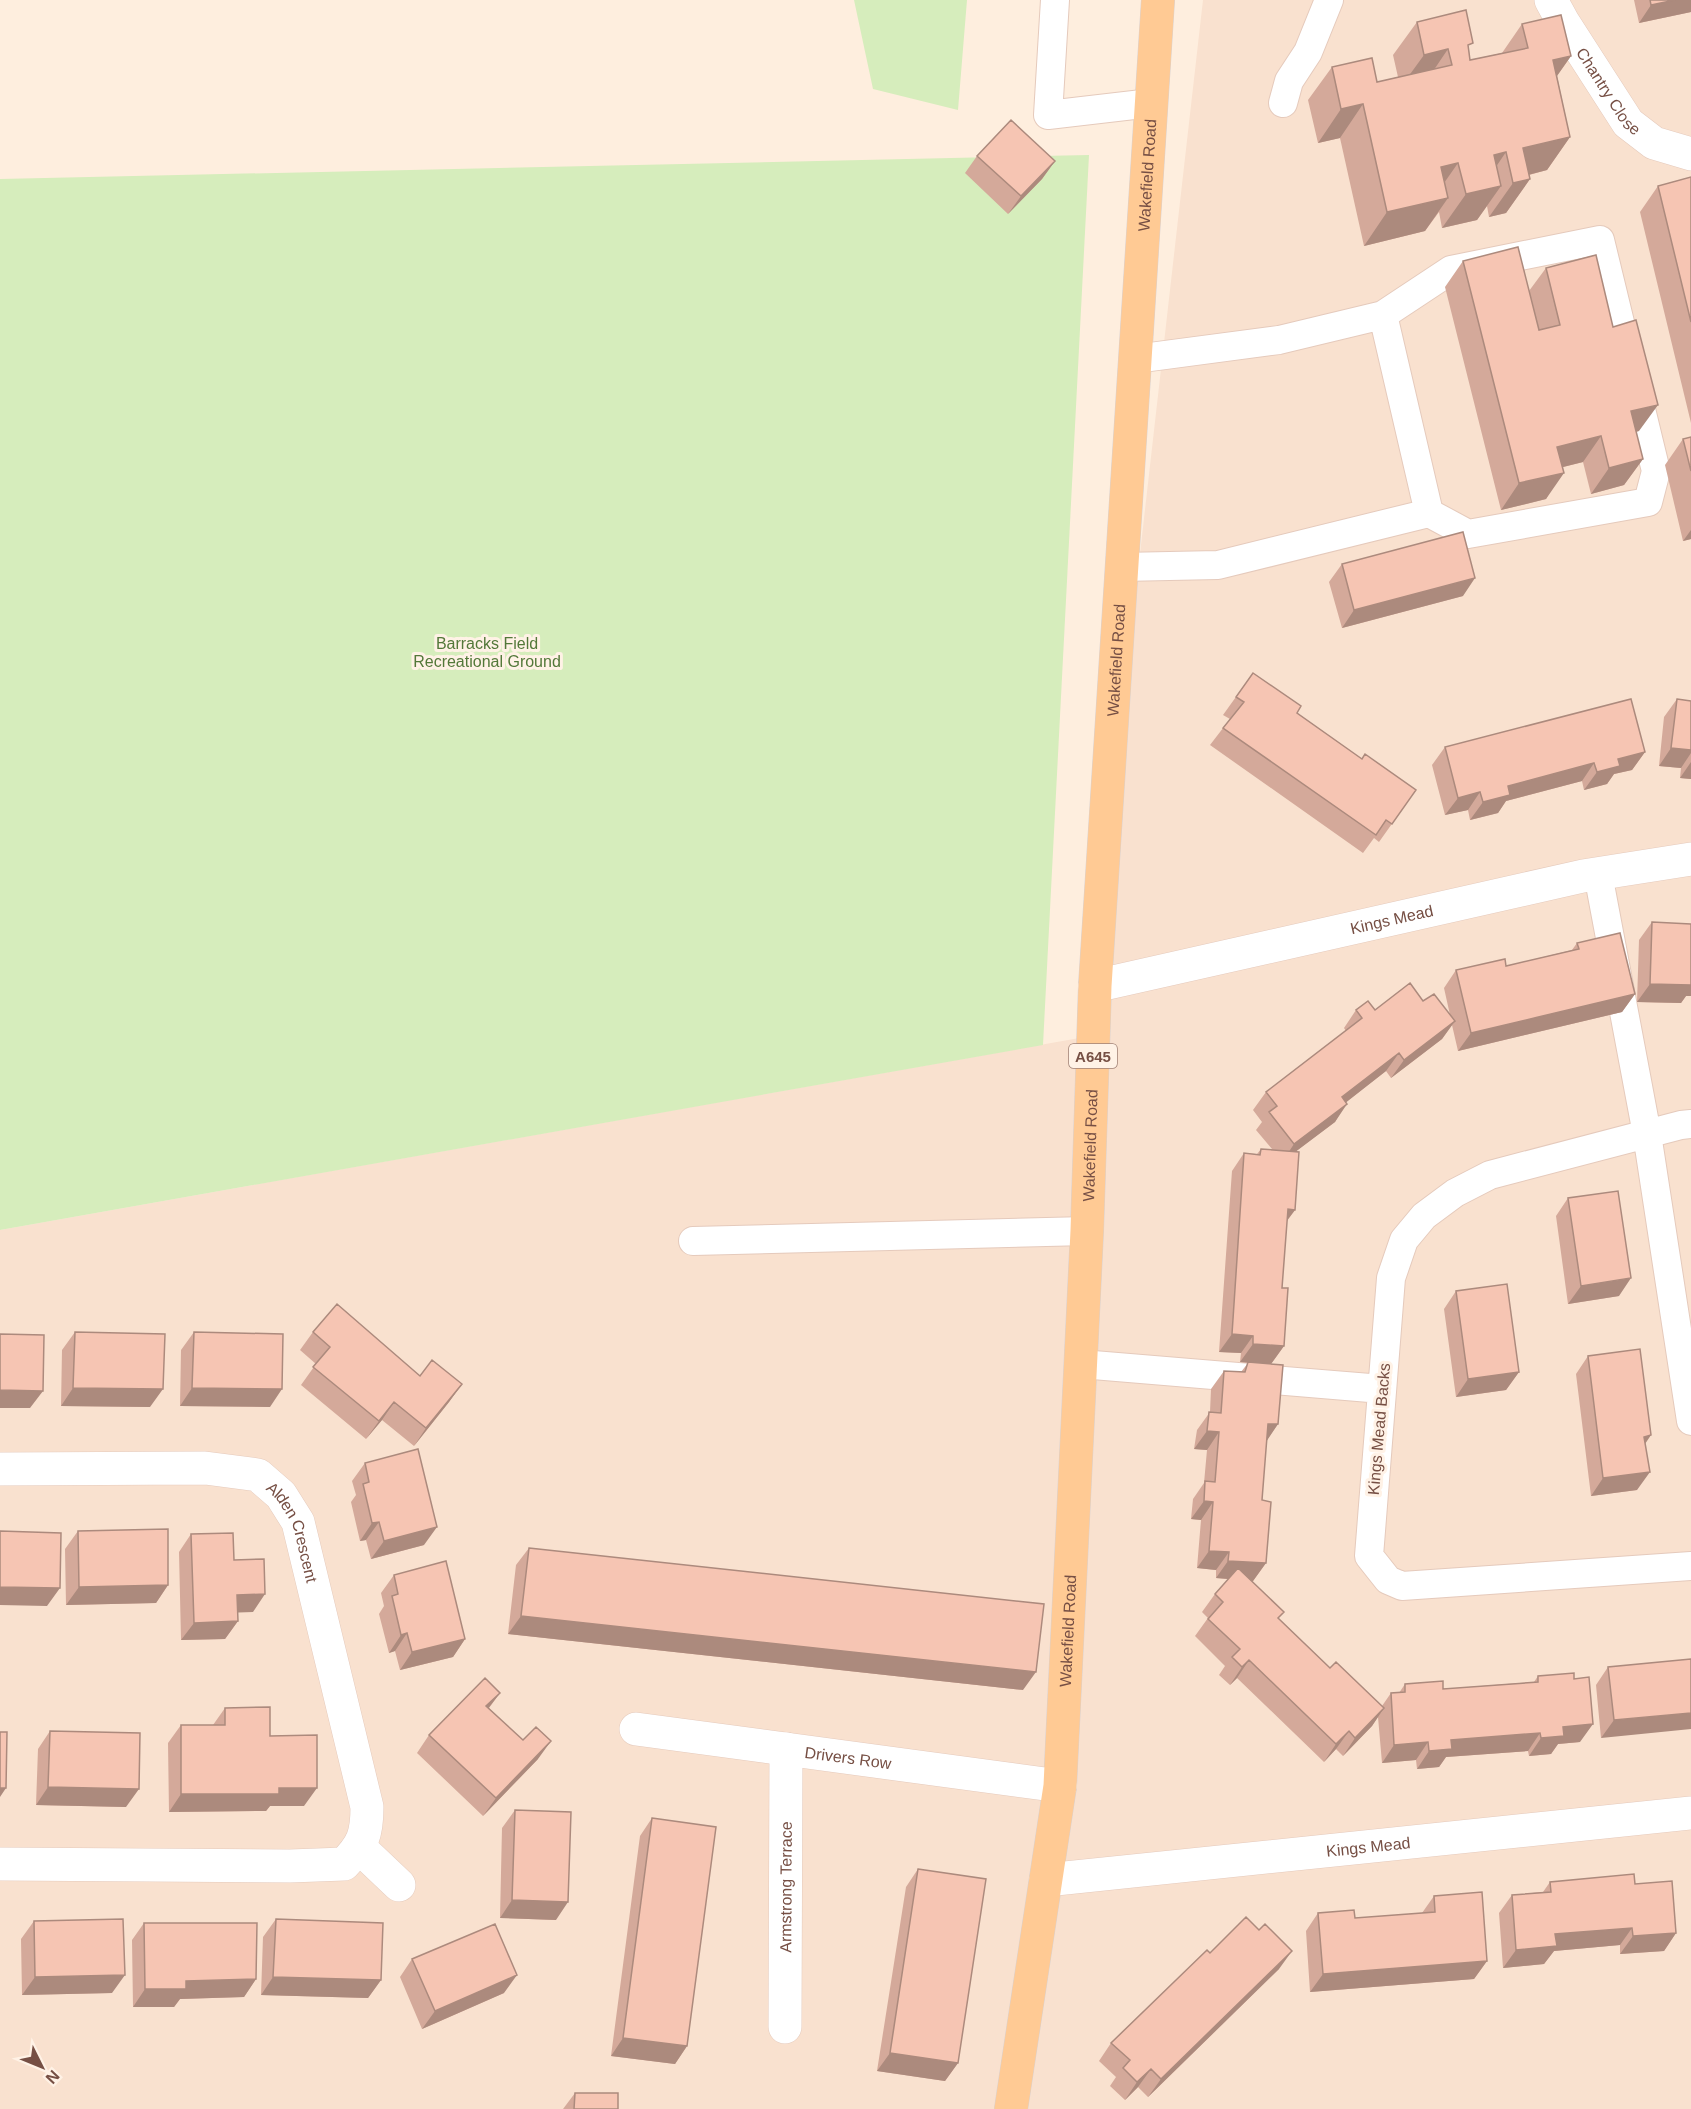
<svg xmlns="http://www.w3.org/2000/svg" width="1691" height="2109" font-family="Helvetica,sans-serif">
<style>
.residential{fill:#f9e1cf}
.green{fill:#d6edbc}
.lines{fill:none;stroke-linecap:round;stroke-linejoin:round}
.service-casing{stroke:#e5cabc;stroke-width:30}
.minor-casing{stroke:#e5cabc;stroke-width:34}
.primary-casing{stroke:#dbd1ce;stroke-width:34}
.service{stroke:#fff;stroke-width:28}
.minor{stroke:#fff;stroke-width:33}
.primary{stroke:#ffca94;stroke-width:33}
.wall{fill:#d4a99a}
.shaded-wall{fill:#ac8a7d}
.building{fill:#f6c5b3;stroke:#ac8a7d;stroke-width:1.5}
.labels{text-anchor:middle;dominant-baseline:central;stroke-width:6;stroke-linejoin:round;paint-order:stroke}
.shield{fill:#fff2e6;stroke:#9f8075;stroke-width:1.5}
.shield-label{font-size:15px;font-weight:bold;fill:#764f44}
.street-label{font-size:16px;fill:#764f44;stroke:#fff2e6}
.park-label{font-size:16px;fill:#537839;stroke:#fff2e6}
</style>
<rect width="100%" height="100%" fill="#feeede"/>
<path class="residential" d="M 1203,0 L 1691,0 L 1691,2109 L 0,2109 L 0,1230 L 1085,1037 Z"/>
<path class="green" d="M 854,0 L 967,0 L 958,110 L 873,89 Z
M 1089,155 L 1043,1045 L 0,1230 L 0,179 Z"/>
<g class="lines">
<defs>
<path id="service" d="M 1055,0 L 1048,115 L 1151,103
M 1283,103 L 1289,81 L 1308,52 L 1329,0
M 1383,315 L 1451,270 L 1600,240 L 1656,471 L 1648,502 L 1468,534 L 1429,513
M 1121,567 L 1218,565 L 1429,513 L 1383,315 L 1279,340 L 1135,359
M 1598,874 L 1647,1134 L 1691,1421
M 1691,1124 L 1681,1125 L 1490,1175 L 1455,1193 L 1424,1216 L 1404,1240 L 1391,1278 L 1369,1556 L 1388,1580 L 1402,1586 L 1691,1566
M 693,1241 L 1087,1231
M 1081,1364 L 1382,1389"/>
<g id="minor">
<path id="s1" d="M 1551,0 L 1563,22 L 1628,123 L 1654,143 L 1691,154"/>
<path id="s2" d="M 1095,986 L 1583,876 L 1691,859"/>
<path id="s3" d="M 0,1469 L 205,1468 L 258,1475 L 281,1495 L 298,1522 L 367,1807 C 367,1834 363,1845 344,1864 L 290,1866 L 0,1864"/>
<path id="s4" d="M 636,1729 L 1060,1786"/>
<path d="M 360,1848 L 399,1885"/>
<path id="s5" d="M 1046,1880 L 1691,1813"/>
<path id="s6" d="M 785,2027 L 786,1749"/>
</g>
<g id="primary">
<path id="s7" d="M 1011,2109 L 1060,1786 L 1087,1231 L 1095,986 L 1158,0"/>
</g>
</defs>
<use href="#service" class="service-casing"/>
<use href="#minor" class="minor-casing"/>
<use href="#primary" class="primary-casing"/>
<use href="#service" class="service"/>
<use href="#minor" class="minor"/>
<use href="#primary" class="primary"/>
</g>
<path class="wall" d="M 1634,0 L 1691,0 L 1691,12 L 1639,23 Z
M 1417,22 L 1469,50 L 1470,60 L 1502,53 L 1522,24 L 1571,56 L 1557,76 L 1570,137 L 1547,170 L 1529,175 L 1530,179 L 1506,213 L 1489,217 L 1487,206 L 1477,220 L 1442,228 L 1439,212 L 1425,231 L 1364,246 L 1340,138 L 1318,143 L 1308,100 L 1332,67 L 1377,82 L 1398,77 L 1393,55 Z
M 977,156 L 1055,161 L 1042,179 L 1008,214 L 965,173 Z
M 1691,177 L 1691,423 L 1640,212 L 1658,186 Z
M 1463,261 L 1529,291 L 1546,268 L 1639,431 L 1636,432 L 1643,459 L 1624,485 L 1591,494 L 1583,462 L 1563,467 L 1546,499 L 1501,510 L 1445,287 Z
M 1691,437 L 1691,539 L 1683,541 L 1665,465 L 1683,439 Z
M 1342,564 L 1463,596 L 1342,628 L 1329,582 Z
M 1253,673 L 1297,713 L 1362,759 L 1416,790 L 1379,842 L 1374,838 L 1363,853 L 1210,745 L 1230,719 L 1223,715 Z
M 1677,699 L 1691,701 L 1691,779 L 1680,778 L 1681,768 L 1659,766 L 1664,717 Z
M 1445,747 L 1645,752 L 1632,770 L 1614,774 L 1607,784 L 1584,790 L 1582,781 L 1506,801 L 1498,813 L 1470,820 L 1468,810 L 1445,815 L 1432,765 Z
M 1652,922 L 1686,996 L 1681,1003 L 1637,1002 L 1639,940 Z
M 1577,943 L 1635,994 L 1622,1012 L 1458,1051 L 1452,1025 L 1442,1039 L 1391,1078 L 1386,1071 L 1346,1102 L 1335,1122 L 1296,1151 L 1295,1210 L 1287,1221 L 1282,1288 L 1284,1346 L 1271,1364 L 1278,1424 L 1266,1441 L 1262,1500 L 1266,1563 L 1253,1581 L 1252,1581 L 1279,1619 L 1330,1668 L 1382,1706 L 1391,1693 L 1399,1693 L 1405,1684 L 1443,1689 L 1534,1682 L 1538,1676 L 1580,1742 L 1558,1744 L 1551,1754 L 1529,1756 L 1528,1751 L 1446,1757 L 1439,1767 L 1417,1769 L 1416,1760 L 1382,1763 L 1378,1717 L 1372,1726 L 1343,1756 L 1336,1749 L 1324,1762 L 1237,1678 L 1230,1685 L 1219,1675 L 1225,1666 L 1195,1636 L 1208,1618 L 1202,1612 L 1215,1594 L 1228,1579 L 1216,1578 L 1216,1570 L 1197,1568 L 1201,1520 L 1191,1519 L 1193,1499 L 1204,1483 L 1207,1450 L 1194,1449 L 1197,1430 L 1210,1412 L 1211,1389 L 1224,1371 L 1241,1372 L 1248,1363 L 1240,1362 L 1241,1353 L 1219,1352 L 1232,1171 L 1244,1153 L 1257,1154 L 1261,1149 L 1272,1149 L 1256,1130 L 1262,1122 L 1253,1110 L 1266,1092 L 1346,1031 L 1344,1028 L 1356,1010 L 1375,1010 L 1423,1001 L 1450,1015 L 1444,988 L 1456,970 L 1506,966 L 1572,950 Z
M 1568,1198 L 1619,1296 L 1568,1304 L 1556,1216 Z
M 1456,1291 L 1519,1372 L 1506,1390 L 1456,1397 L 1444,1309 Z
M 75,1332 L 150,1407 L 61,1406 L 62,1350 Z
M 194,1332 L 270,1407 L 180,1406 L 181,1350 Z
M 313,1332 L 420,1376 L 462,1384 L 449,1402 L 414,1446 L 382,1420 L 366,1439 L 301,1385 L 316,1364 L 300,1350 Z
M 1588,1356 L 1645,1443 L 1637,1490 L 1591,1496 L 1576,1374 Z
M 365,1463 L 424,1545 L 371,1559 L 366,1540 L 360,1541 L 351,1502 L 356,1495 L 352,1481 Z
M 78,1531 L 168,1585 L 156,1603 L 66,1605 L 65,1549 Z
M 191,1534 L 234,1560 L 253,1612 L 238,1612 L 238,1621 L 225,1639 L 181,1640 L 179,1552 Z
M 529,1548 L 1023,1690 L 508,1634 L 516,1565 Z
M 394,1575 L 465,1639 L 453,1657 L 400,1670 L 395,1651 L 389,1653 L 379,1614 L 384,1606 L 381,1593 Z
M 1691,1659 L 1601,1738 L 1596,1685 L 1608,1667 Z
M 500,1693 L 489,1708 L 538,1759 L 483,1816 L 417,1753 L 429,1735 Z
M 225,1708 L 270,1736 L 304,1806 L 270,1806 L 266,1811 L 169,1812 L 168,1743 L 181,1725 L 213,1725 Z
M 50,1731 L 126,1807 L 36,1805 L 38,1749 Z
M 515,1810 L 556,1920 L 500,1918 L 502,1828 Z
M 652,1818 L 687,2046 L 675,2064 L 611,2056 L 640,1836 Z
M 918,1869 L 958,2063 L 945,2081 L 877,2071 L 906,1887 Z
M 1550,1882 L 1635,1884 L 1676,1933 L 1664,1951 L 1620,1954 L 1620,1945 L 1554,1951 L 1544,1964 L 1503,1968 L 1499,1913 L 1512,1895 L 1543,1892 Z
M 1434,1896 L 1487,1961 L 1474,1979 L 1310,1992 L 1306,1931 L 1318,1913 L 1355,1918 L 1422,1913 Z
M 276,1919 L 381,1980 L 368,1998 L 261,1995 L 263,1937 Z
M 34,1921 L 112,1993 L 22,1995 L 21,1939 Z
M 144,1923 L 256,1979 L 244,1997 L 180,1999 L 174,2007 L 133,2007 L 132,1940 Z
M 1210,1953 L 1279,1969 L 1148,2097 L 1138,2087 L 1125,2100 L 1110,2086 L 1116,2077 L 1099,2061 L 1111,2043 Z
M 412,1959 L 504,1993 L 422,2029 L 400,1977 Z
M 575,2093 L 618,2109 L 563,2109 Z"/>
<path class="shaded-wall" d="M 1675,0 L 1691,0 L 1691,12 L 1639,23 L 1651,5 Z
M 1448,49 L 1425,83 L 1400,88 L 1424,55 Z
M 1571,56 L 1547,90 L 1553,60 Z
M 1363,104 L 1340,138 L 1318,143 L 1341,109 Z
M 1570,137 L 1547,170 L 1512,179 L 1523,148 Z
M 1506,152 L 1483,186 L 1494,155 Z
M 1055,161 L 1042,179 L 1008,214 L 1021,196 Z
M 1458,163 L 1435,196 L 1441,167 Z
M 1530,179 L 1506,213 L 1489,217 L 1513,183 Z
M 1501,186 L 1477,220 L 1442,228 L 1466,194 Z
M 1448,198 L 1425,231 L 1364,246 L 1387,212 Z
M 1658,405 L 1639,431 L 1612,437 L 1631,411 Z
M 1601,436 L 1583,462 L 1539,473 L 1557,447 Z
M 1643,459 L 1624,485 L 1591,494 L 1609,468 Z
M 1564,473 L 1546,499 L 1501,510 L 1519,483 Z
M 1691,530 L 1691,539 L 1683,541 Z
M 1475,578 L 1463,596 L 1342,628 L 1354,610 Z
M 1671,748 L 1691,750 L 1691,753 L 1681,768 L 1659,766 Z
M 1645,752 L 1632,770 L 1614,774 L 1607,784 L 1584,790 L 1597,772 L 1618,759 Z
M 1691,762 L 1691,779 L 1680,778 Z
M 1594,763 L 1582,781 L 1506,801 L 1498,813 L 1470,820 L 1483,802 L 1508,786 Z
M 1480,792 L 1468,810 L 1445,815 L 1458,798 Z
M 1691,983 L 1691,996 L 1686,996 L 1681,1003 L 1637,1002 L 1650,984 Z
M 1635,994 L 1622,1012 L 1458,1051 L 1471,1033 Z
M 1455,1021 L 1442,1039 L 1391,1078 L 1404,1060 Z
M 1399,1053 L 1386,1071 L 1330,1115 L 1342,1097 Z
M 1347,1104 L 1335,1122 L 1282,1162 L 1294,1144 Z
M 1288,1209 L 1295,1210 L 1282,1227 Z
M 1631,1278 L 1619,1296 L 1568,1304 L 1581,1286 Z
M 1232,1334 L 1253,1336 L 1241,1353 L 1219,1352 Z
M 1253,1344 L 1284,1346 L 1271,1364 L 1240,1362 Z
M 1519,1372 L 1506,1390 L 1456,1397 L 1468,1379 Z
M 462,1384 L 449,1402 L 414,1446 L 426,1428 Z
M 73,1388 L 163,1389 L 150,1407 L 61,1406 Z
M 192,1388 L 282,1389 L 270,1407 L 180,1406 Z
M 0,1390 L 43,1391 L 30,1408 L 0,1408 Z
M 394,1402 L 382,1420 L 366,1439 L 379,1421 Z
M 1268,1424 L 1278,1424 L 1266,1442 Z
M 1207,1431 L 1219,1432 L 1207,1450 L 1194,1449 Z
M 1651,1435 L 1639,1453 L 1644,1437 Z
M 1650,1472 L 1637,1490 L 1591,1496 L 1603,1478 Z
M 1204,1501 L 1213,1502 L 1201,1520 L 1191,1519 Z
M 379,1522 L 366,1540 L 360,1541 L 372,1523 Z
M 437,1527 L 424,1545 L 371,1559 L 384,1541 Z
M 1209,1551 L 1229,1552 L 1216,1570 L 1197,1568 Z
M 1228,1561 L 1266,1563 L 1253,1581 L 1216,1578 Z
M 168,1585 L 156,1603 L 66,1605 L 79,1587 Z
M 0,1587 L 60,1588 L 47,1606 L 0,1605 Z
M 265,1594 L 253,1612 L 224,1613 L 237,1595 Z
M 521,1616 L 1036,1672 L 1023,1690 L 508,1634 Z
M 238,1621 L 225,1639 L 181,1640 L 194,1623 Z
M 407,1633 L 395,1651 L 389,1653 L 401,1635 Z
M 465,1639 L 453,1657 L 400,1670 L 412,1652 Z
M 1249,1660 L 1237,1678 L 1230,1685 L 1242,1667 Z
M 500,1693 L 487,1710 L 486,1706 Z
M 1384,1708 L 1372,1726 L 1343,1756 L 1355,1738 Z
M 1691,1713 L 1691,1729 L 1601,1738 L 1614,1720 Z
M 1593,1724 L 1580,1742 L 1558,1744 L 1551,1754 L 1529,1756 L 1541,1738 L 1563,1727 Z
M 1349,1731 L 1336,1749 L 1324,1762 L 1336,1744 Z
M 1540,1733 L 1528,1751 L 1446,1757 L 1439,1767 L 1417,1769 L 1429,1751 L 1451,1740 Z
M 551,1741 L 538,1759 L 483,1816 L 496,1798 Z
M 1428,1742 L 1416,1760 L 1382,1763 L 1394,1745 Z
M 48,1787 L 139,1789 L 126,1807 L 36,1805 Z
M 0,1788 L 6,1788 L 0,1797 Z
M 279,1788 L 317,1788 L 304,1806 L 270,1806 L 266,1811 L 169,1812 L 181,1794 Z
M 512,1900 L 568,1902 L 556,1920 L 500,1918 Z
M 1632,1928 L 1620,1945 L 1554,1951 L 1544,1964 L 1503,1968 L 1516,1950 L 1555,1934 Z
M 1676,1933 L 1664,1951 L 1620,1954 L 1633,1936 Z
M 1292,1951 L 1279,1969 L 1148,2097 L 1161,2079 Z
M 1487,1961 L 1474,1979 L 1310,1992 L 1323,1974 Z
M 125,1975 L 112,1993 L 22,1995 L 35,1977 Z
M 517,1975 L 504,1993 L 422,2029 L 435,2011 Z
M 273,1977 L 381,1980 L 368,1998 L 261,1995 Z
M 256,1979 L 244,1997 L 180,1999 L 174,2007 L 133,2007 L 145,1989 L 186,1981 Z
M 623,2038 L 687,2046 L 675,2064 L 611,2056 Z
M 890,2053 L 958,2063 L 945,2081 L 877,2071 Z
M 1151,2069 L 1138,2087 L 1125,2100 L 1137,2082 Z"/>
<path class="building" d="M 1650,0 L 1675,0 L 1651,5 Z
M 1466,10 L 1473,43 L 1468,45 L 1470,60 L 1528,48 L 1522,24 L 1561,15 L 1571,56 L 1553,60 L 1570,137 L 1523,148 L 1530,179 L 1513,183 L 1506,152 L 1494,155 L 1501,186 L 1466,194 L 1458,163 L 1441,167 L 1448,198 L 1387,212 L 1363,104 L 1341,109 L 1332,67 L 1372,58 L 1377,82 L 1452,65 L 1448,49 L 1424,55 L 1417,22 Z
M 1011,120 L 1055,161 L 1021,196 L 977,156 Z
M 1691,177 L 1691,322 L 1658,186 Z
M 1518,247 L 1539,330 L 1560,325 L 1546,268 L 1596,255 L 1613,327 L 1636,320 L 1658,405 L 1631,411 L 1643,459 L 1609,468 L 1601,436 L 1557,447 L 1564,473 L 1519,483 L 1463,261 Z
M 1691,437 L 1691,471 L 1683,439 Z
M 1463,532 L 1475,578 L 1354,610 L 1342,564 Z
M 1253,673 L 1301,706 L 1297,713 L 1362,759 L 1365,754 L 1416,790 L 1392,824 L 1386,820 L 1376,835 L 1223,728 L 1244,702 L 1236,697 Z
M 1631,699 L 1645,752 L 1618,759 L 1620,766 L 1597,772 L 1594,763 L 1508,786 L 1510,795 L 1483,802 L 1480,792 L 1458,798 L 1445,747 Z
M 1677,699 L 1691,701 L 1691,750 L 1671,748 Z
M 1652,922 L 1691,924 L 1691,985 L 1650,984 Z
M 1620,933 L 1635,994 L 1471,1033 L 1456,970 L 1505,959 L 1506,966 L 1579,949 L 1577,943 Z
M 1410,983 L 1423,1001 L 1434,994 L 1455,1021 L 1404,1060 L 1399,1053 L 1342,1097 L 1347,1104 L 1294,1144 L 1269,1112 L 1277,1106 L 1266,1092 L 1362,1018 L 1356,1010 L 1368,1001 L 1375,1010 Z
M 1261,1149 L 1299,1152 L 1295,1210 L 1288,1209 L 1282,1288 L 1288,1288 L 1284,1346 L 1253,1344 L 1253,1336 L 1232,1334 L 1244,1153 L 1260,1155 Z
M 1618,1191 L 1631,1278 L 1581,1286 L 1568,1198 Z
M 1507,1284 L 1519,1372 L 1468,1379 L 1456,1291 Z
M 337,1304 L 420,1376 L 432,1360 L 462,1384 L 426,1428 L 394,1402 L 379,1421 L 313,1367 L 330,1347 L 313,1332 Z
M 75,1332 L 165,1334 L 163,1389 L 73,1388 Z
M 194,1332 L 283,1334 L 282,1389 L 192,1388 Z
M 0,1334 L 44,1335 L 43,1391 L 0,1390 Z
M 1640,1349 L 1651,1435 L 1644,1437 L 1650,1472 L 1603,1478 L 1588,1356 Z
M 1248,1362 L 1283,1365 L 1278,1424 L 1268,1424 L 1262,1500 L 1271,1502 L 1266,1563 L 1228,1561 L 1229,1552 L 1209,1551 L 1213,1502 L 1204,1501 L 1205,1481 L 1215,1482 L 1219,1432 L 1207,1431 L 1209,1412 L 1221,1413 L 1224,1371 L 1245,1372 Z
M 418,1449 L 437,1527 L 384,1541 L 379,1522 L 372,1523 L 363,1484 L 369,1482 L 365,1463 Z
M 168,1529 L 168,1585 L 79,1587 L 78,1531 Z
M 0,1531 L 61,1533 L 60,1588 L 0,1587 Z
M 233,1533 L 234,1560 L 264,1559 L 265,1594 L 237,1595 L 238,1621 L 194,1623 L 191,1534 Z
M 529,1548 L 1044,1604 L 1036,1672 L 521,1616 Z
M 446,1561 L 465,1639 L 412,1652 L 407,1633 L 401,1635 L 392,1596 L 398,1594 L 394,1575 Z
M 1238,1568 L 1284,1612 L 1278,1618 L 1330,1668 L 1336,1662 L 1384,1708 L 1355,1738 L 1349,1731 L 1336,1744 L 1249,1660 L 1242,1667 L 1232,1657 L 1240,1649 L 1208,1619 L 1223,1602 L 1215,1594 Z
M 1691,1659 L 1691,1713 L 1614,1720 L 1608,1667 Z
M 1574,1673 L 1574,1679 L 1589,1677 L 1593,1724 L 1563,1727 L 1564,1736 L 1541,1738 L 1540,1733 L 1451,1740 L 1452,1749 L 1429,1751 L 1428,1742 L 1394,1745 L 1391,1693 L 1405,1692 L 1405,1684 L 1443,1681 L 1443,1689 L 1538,1682 L 1538,1676 Z
M 485,1678 L 500,1693 L 486,1706 L 523,1740 L 536,1727 L 551,1741 L 496,1798 L 429,1735 Z
M 270,1707 L 270,1736 L 317,1735 L 317,1788 L 279,1788 L 279,1794 L 181,1794 L 181,1725 L 225,1725 L 225,1708 Z
M 50,1731 L 140,1733 L 139,1789 L 48,1787 Z
M 0,1732 L 7,1732 L 6,1788 L 0,1788 Z
M 515,1810 L 571,1812 L 568,1902 L 512,1900 Z
M 652,1818 L 716,1827 L 687,2046 L 623,2038 Z
M 918,1869 L 986,1879 L 958,2063 L 890,2053 Z
M 1634,1874 L 1635,1884 L 1672,1881 L 1676,1933 L 1633,1936 L 1632,1928 L 1555,1934 L 1557,1946 L 1516,1950 L 1512,1895 L 1551,1892 L 1550,1882 Z
M 1482,1892 L 1487,1961 L 1323,1974 L 1318,1913 L 1354,1910 L 1355,1918 L 1435,1912 L 1434,1896 Z
M 1246,1917 L 1259,1930 L 1265,1924 L 1292,1951 L 1161,2079 L 1151,2069 L 1137,2082 L 1123,2068 L 1130,2060 L 1111,2043 L 1207,1950 L 1210,1953 Z
M 123,1919 L 125,1975 L 35,1977 L 34,1921 Z
M 276,1919 L 383,1923 L 381,1980 L 273,1977 Z
M 144,1923 L 257,1923 L 256,1979 L 186,1981 L 186,1989 L 145,1989 Z
M 495,1924 L 517,1975 L 435,2011 L 412,1959 Z
M 575,2093 L 618,2093 L 618,2109 L 574,2109 Z"/>
<g class="labels">
<rect class="shield" x="1069" y="1044" width="48" height="24" rx="4.5"/>
<g class="shield-label">
<text x="1093" y="1056">A645</text>
</g>
<g class="street-label">
<text stroke="none"><textPath href="#s1" startOffset="108">Chantry Close</textPath></text>
<text stroke="none"><textPath href="#s7" startOffset="1940">Wakefield Road</textPath></text>
<text stroke="none"><textPath href="#s7" startOffset="1454">Wakefield Road</textPath></text>
<text stroke="none"><textPath href="#s2" startOffset="304">Kings Mead</textPath></text>
<text stroke="none"><textPath href="#s7" startOffset="968">Wakefield Road</textPath></text>
<text transform="translate(1379 1429) rotate(-85)">Kings Mead Backs</text>
<text stroke="none"><textPath href="#s3" startOffset="328">Alden Crescent</textPath></text>
<text stroke="none"><textPath href="#s7" startOffset="482">Wakefield Road</textPath></text>
<text stroke="none"><textPath href="#s4" startOffset="214">Drivers Row</textPath></text>
<text stroke="none"><textPath href="#s5" startOffset="324">Kings Mead</textPath></text>
<text stroke="none"><textPath href="#s6" startOffset="140">Armstrong Terrace</textPath></text>
</g>
<g class="park-label">
<text x="487" y="643">Barracks Field<tspan x="487" dy="18">Recreational Ground</tspan></text>
</g>
</g>
<g transform="translate(42 2067) rotate(133)" stroke="#fff2e6" stroke-width="4.5" paint-order="stroke">
<path d="M0-4.5L10 22L0 15L-10 22Z" fill="#764f44"/>
<text y="-9" font-size="16" font-weight="bold" text-anchor="middle" fill="#764f44">N</text>
</g>
</svg>
